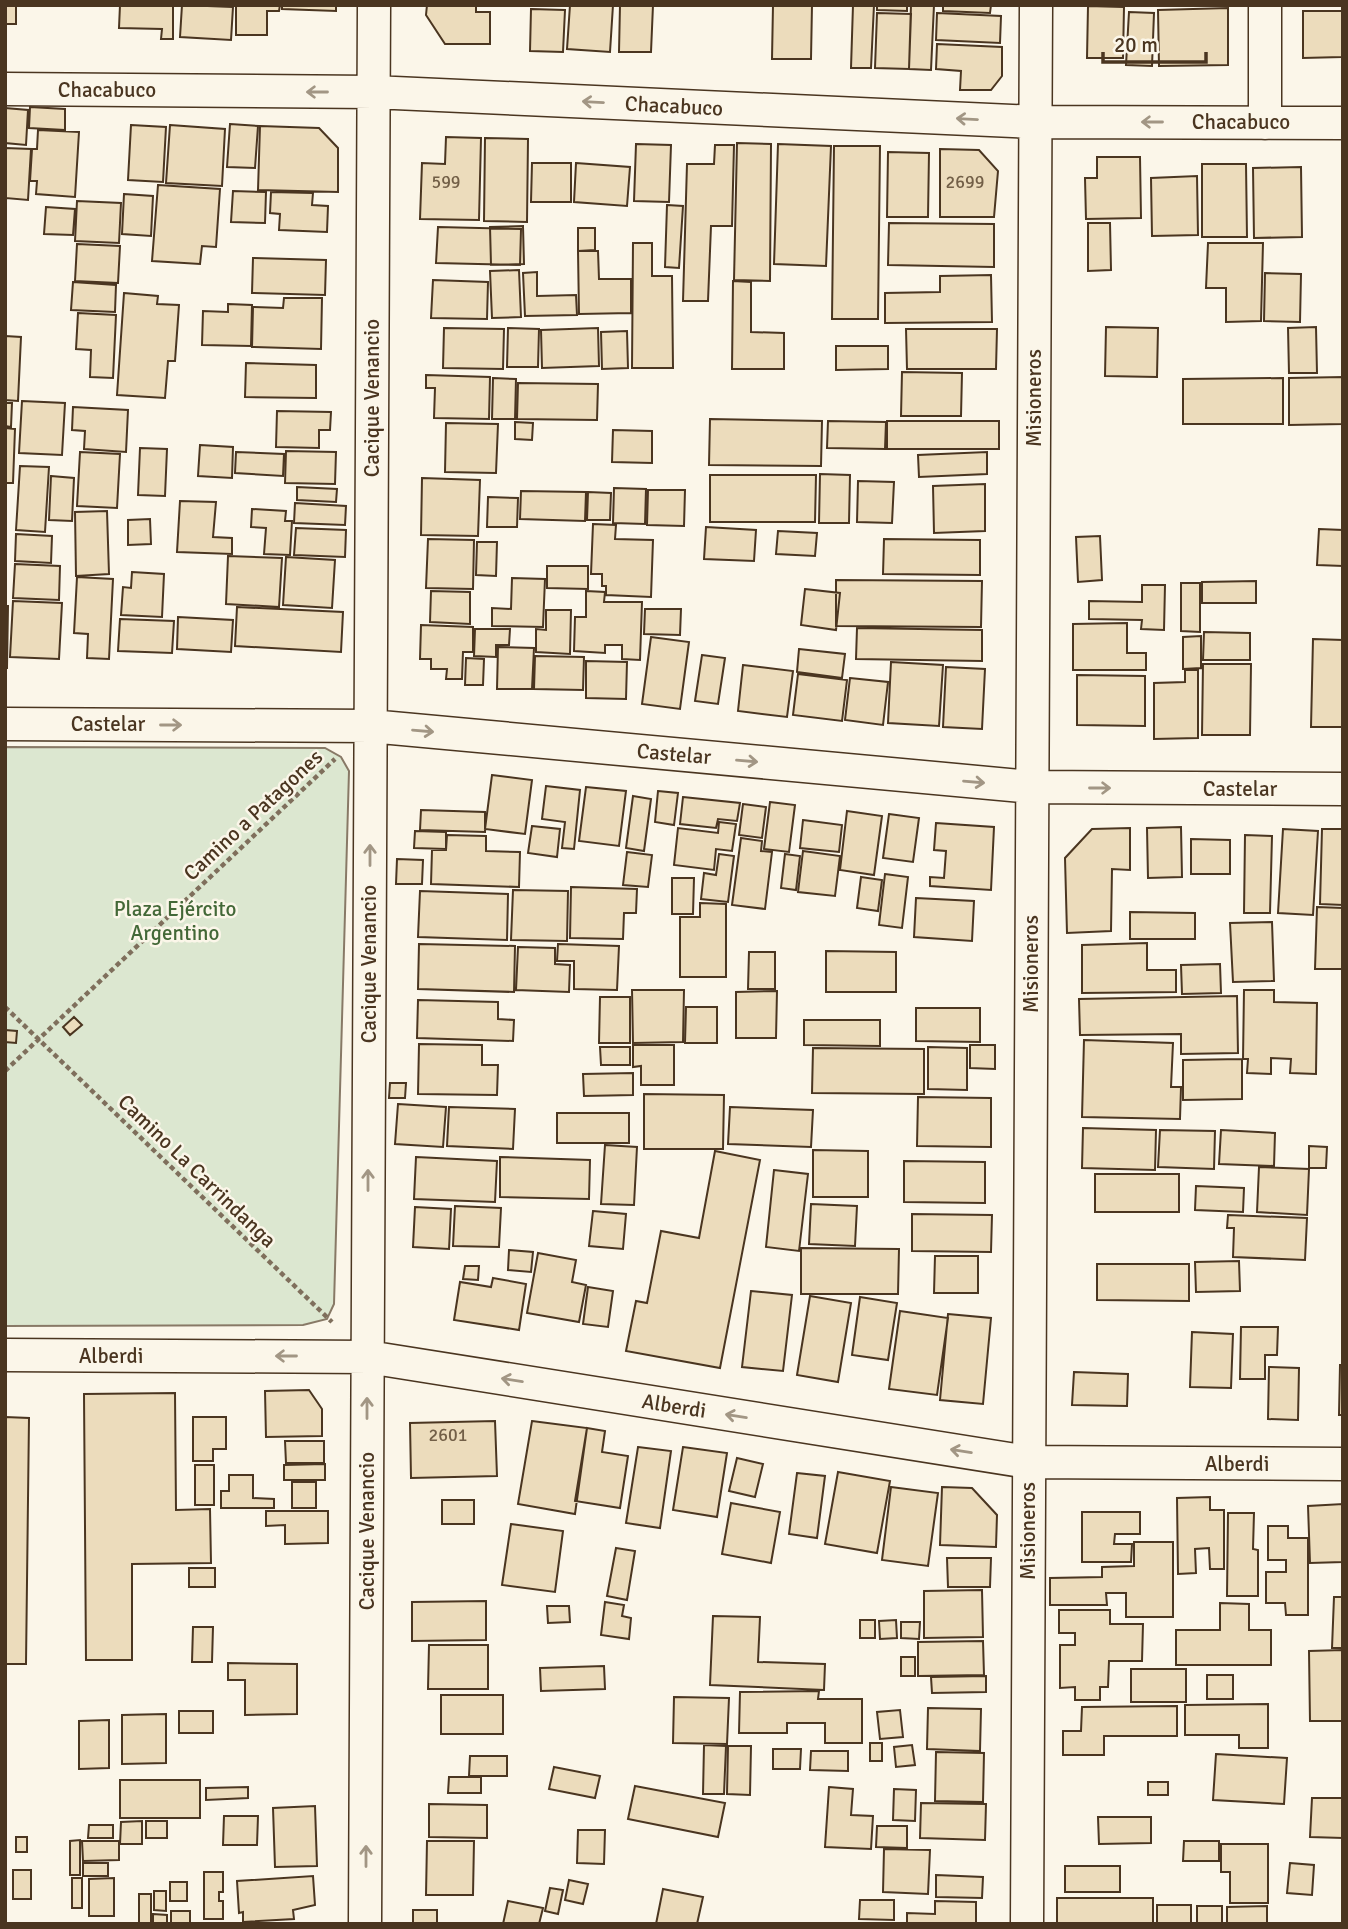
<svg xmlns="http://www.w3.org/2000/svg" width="1348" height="1929" font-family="Signika,sans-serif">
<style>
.green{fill:#dce7d0;stroke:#887966;stroke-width:2}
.building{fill:#ecdcbc;stroke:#4a3520;stroke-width:2}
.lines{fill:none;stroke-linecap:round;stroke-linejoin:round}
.street-casing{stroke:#4a3520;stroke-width:35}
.path{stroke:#7f6f5c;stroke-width:4.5;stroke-dasharray:5 3.5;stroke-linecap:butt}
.street{stroke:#fbf6e9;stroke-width:32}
.oneway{stroke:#a29684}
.labels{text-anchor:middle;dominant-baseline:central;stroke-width:5;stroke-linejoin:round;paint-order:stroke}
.number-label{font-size:18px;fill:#725f47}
.street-label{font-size:21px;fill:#4a3520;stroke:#fbf6e9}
.park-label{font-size:21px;fill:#436837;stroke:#fbf6e9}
</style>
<rect width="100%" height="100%" fill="#fbf6e9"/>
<path class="green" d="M 5,747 L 325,748 L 341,757 L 349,771 L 334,1304 L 327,1319 L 303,1325 L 5,1326 Z"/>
<path class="building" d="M 5,5 L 16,5 L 16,24 L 5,24 Z
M 120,5 L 173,5 L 173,39 L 161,39 L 162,29 L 119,28 Z
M 182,5 L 233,7 L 231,40 L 180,37 Z
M 236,5 L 280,5 L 279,11 L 267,11 L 267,35 L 236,35 Z
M 282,5 L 336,5 L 336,11 L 282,9 Z
M 427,5 L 476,5 L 476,12 L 490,12 L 490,44 L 445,44 L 426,15 Z
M 570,5 L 613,5 L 610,52 L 567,49 Z
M 620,5 L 653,5 L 651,52 L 619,52 Z
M 773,5 L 812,5 L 811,59 L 772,59 Z
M 853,5 L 874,5 L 871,68 L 851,68 Z
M 877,5 L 907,5 L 907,11 L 877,10 Z
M 911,5 L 934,5 L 931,70 L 909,69 Z
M 943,5 L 991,5 L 990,13 L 943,11 Z
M 1088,6 L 1124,7 L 1123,58 L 1087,58 Z
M 1228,8 L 1228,65 L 1159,66 L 1158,10 Z
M 531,9 L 565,10 L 563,52 L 530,51 Z
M 1303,11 L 1342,11 L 1342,57 L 1303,58 Z
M 1129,12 L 1154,13 L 1152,66 L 1126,65 Z
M 877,13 L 911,14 L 909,69 L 875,68 Z
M 937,13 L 1001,16 L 1000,43 L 936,40 Z
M 937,44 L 1002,47 L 1002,76 L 991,90 L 960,90 L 961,71 L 936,69 Z
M 30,107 L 65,109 L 65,130 L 29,128 Z
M 5,108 L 28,110 L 26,145 L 5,143 Z
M 230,124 L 258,126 L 255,168 L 227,167 Z
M 131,125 L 166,127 L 163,182 L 128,180 Z
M 170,125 L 225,129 L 222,186 L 166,183 Z
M 260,126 L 319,128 L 338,148 L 338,192 L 258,190 Z
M 38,130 L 79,132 L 75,197 L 36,194 L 37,181 L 30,181 L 32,149 L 37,149 Z
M 446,137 L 481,138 L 479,220 L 420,219 L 422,163 L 445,164 Z
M 485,138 L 528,139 L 527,222 L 484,221 Z
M 737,143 L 771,144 L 770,281 L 734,280 Z
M 636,144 L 671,145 L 669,202 L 634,201 Z
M 778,144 L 831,146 L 826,266 L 774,264 Z
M 715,145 L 734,145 L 732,226 L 711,226 L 708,301 L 683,301 L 687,164 L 714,164 Z
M 834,146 L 880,146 L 878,319 L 832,319 Z
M 5,148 L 31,149 L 28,200 L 6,198 L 5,215 Z
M 940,149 L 979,150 L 998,171 L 994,217 L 940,217 Z
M 888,152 L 929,153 L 928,217 L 887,217 Z
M 1097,157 L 1140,157 L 1141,218 L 1086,219 L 1085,178 L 1097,178 Z
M 532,163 L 571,163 L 571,202 L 531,202 Z
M 576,163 L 630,167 L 627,206 L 574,202 Z
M 1202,164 L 1246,164 L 1247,237 L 1202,237 Z
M 1301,167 L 1302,237 L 1254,238 L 1253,168 Z
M 1197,176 L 1198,235 L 1152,236 L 1151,178 Z
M 158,185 L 220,189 L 216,247 L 202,246 L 200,264 L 152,261 Z
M 233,191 L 266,192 L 265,223 L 231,222 Z
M 271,192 L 313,193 L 312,205 L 328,206 L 327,232 L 279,230 L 280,214 L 270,213 Z
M 124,194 L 153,196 L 151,236 L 122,234 Z
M 77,201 L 121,203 L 119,243 L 75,241 Z
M 667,205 L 683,206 L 679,268 L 665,267 Z
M 46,207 L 75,209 L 73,235 L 44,234 Z
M 889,223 L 994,224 L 994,267 L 888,265 Z
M 1088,223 L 1110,223 L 1111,270 L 1088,271 Z
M 523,226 L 524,264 L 491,265 L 490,227 Z
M 438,227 L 521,229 L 520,265 L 436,263 Z
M 578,228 L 595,228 L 595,250 L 578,251 Z
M 633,243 L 652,243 L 652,276 L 672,276 L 673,368 L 632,368 Z
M 1208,243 L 1263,243 L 1261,321 L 1226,322 L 1226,288 L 1206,288 Z
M 77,244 L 120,246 L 118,283 L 75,281 Z
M 578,251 L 598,251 L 599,279 L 631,279 L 631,313 L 579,314 Z
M 253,258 L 326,260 L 325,295 L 252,293 Z
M 519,270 L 521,317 L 492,318 L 490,271 Z
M 537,272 L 537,296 L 576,295 L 577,315 L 525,316 L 523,273 Z
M 1265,273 L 1301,274 L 1300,322 L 1264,321 Z
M 991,275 L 992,322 L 885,323 L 885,293 L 940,292 L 940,276 Z
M 433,280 L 488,282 L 487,319 L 431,318 Z
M 733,281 L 751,282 L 751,332 L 784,333 L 784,369 L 732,369 Z
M 73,282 L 116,285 L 115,312 L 71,310 Z
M 124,293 L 158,296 L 157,304 L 179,305 L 175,361 L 168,361 L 165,398 L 117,395 Z
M 284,298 L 322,298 L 321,349 L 252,347 L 253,307 L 283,308 Z
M 228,304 L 252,305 L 251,346 L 202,345 L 203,311 L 228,312 Z
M 78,313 L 116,315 L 113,378 L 90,377 L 91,350 L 76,349 Z
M 1106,327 L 1158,328 L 1157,377 L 1105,376 Z
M 1316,327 L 1317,373 L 1289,373 L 1288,328 Z
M 444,328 L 504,329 L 503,369 L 443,368 Z
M 508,328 L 539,329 L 538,367 L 507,367 Z
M 598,328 L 599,366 L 542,368 L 541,330 Z
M 906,329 L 997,329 L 996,369 L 907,369 Z
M 627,331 L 628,368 L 602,369 L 601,332 Z
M 5,336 L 21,337 L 18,401 L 5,400 Z
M 836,346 L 888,346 L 888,369 L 836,370 Z
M 246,363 L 316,365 L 316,398 L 245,397 Z
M 902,372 L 962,373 L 961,416 L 901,416 Z
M 426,375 L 490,377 L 489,419 L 434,418 L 435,388 L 426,388 Z
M 1343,377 L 1343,424 L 1289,425 L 1289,378 Z
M 493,378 L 516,379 L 515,419 L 492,419 Z
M 1283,378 L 1283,424 L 1183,424 L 1183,379 Z
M 518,383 L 598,384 L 597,420 L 517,419 Z
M 22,401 L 65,403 L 62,455 L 19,453 Z
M 5,403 L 12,403 L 11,427 L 5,426 Z
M 73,407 L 128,410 L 126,452 L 84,449 L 85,431 L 72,430 Z
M 277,411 L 331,412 L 330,430 L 319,430 L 319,448 L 276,447 Z
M 710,419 L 822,421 L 821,466 L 709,465 Z
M 828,421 L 886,422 L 885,449 L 827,448 Z
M 887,421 L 999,421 L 999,449 L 887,449 Z
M 515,422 L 533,423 L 532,440 L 515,439 Z
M 446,423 L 498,424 L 496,473 L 445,472 Z
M 5,428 L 15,429 L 13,483 L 5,483 Z
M 613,430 L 652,431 L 652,463 L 612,462 Z
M 200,445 L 233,447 L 232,478 L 198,476 Z
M 140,448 L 167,449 L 165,496 L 138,495 Z
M 286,451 L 336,452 L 335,484 L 285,483 Z
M 80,452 L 120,454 L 117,508 L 77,506 Z
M 236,452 L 284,454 L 283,476 L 235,473 Z
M 987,452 L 987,474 L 919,477 L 918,455 Z
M 20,466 L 49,467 L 45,532 L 16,530 Z
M 820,474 L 850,475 L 849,523 L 819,523 Z
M 710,475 L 816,475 L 815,522 L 710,522 Z
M 51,476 L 74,478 L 72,521 L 49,520 Z
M 422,478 L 480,480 L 478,536 L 421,535 Z
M 858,481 L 894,482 L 892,523 L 857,522 Z
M 985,484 L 985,531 L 934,533 L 933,486 Z
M 297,487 L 337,489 L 336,502 L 297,500 Z
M 614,488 L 646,489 L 645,524 L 613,523 Z
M 648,490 L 685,490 L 684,526 L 647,525 Z
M 521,491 L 586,492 L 585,521 L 520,519 Z
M 588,492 L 611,493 L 610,520 L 587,520 Z
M 488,497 L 518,498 L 517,527 L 487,527 Z
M 180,501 L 216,502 L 213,537 L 232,538 L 232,554 L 177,552 Z
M 295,503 L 346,506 L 345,525 L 294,523 Z
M 252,509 L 286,511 L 285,521 L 292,521 L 290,555 L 264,554 L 266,528 L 251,527 Z
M 107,511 L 109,574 L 76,576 L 75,512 Z
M 150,519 L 151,544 L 128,545 L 128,520 Z
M 593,524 L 616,525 L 615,539 L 653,540 L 651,597 L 606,595 L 606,586 L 602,586 L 602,574 L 591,574 Z
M 706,527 L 756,530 L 754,561 L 704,559 Z
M 296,528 L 346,530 L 345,557 L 294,555 Z
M 1319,529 L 1343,530 L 1343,566 L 1317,565 Z
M 778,531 L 817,533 L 815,556 L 776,554 Z
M 16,534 L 52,536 L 51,563 L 15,561 Z
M 1100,536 L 1102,580 L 1078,582 L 1076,537 Z
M 428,539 L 474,540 L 473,589 L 426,588 Z
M 884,539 L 980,540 L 980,575 L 883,574 Z
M 477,542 L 497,542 L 496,576 L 476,575 Z
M 228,556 L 282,558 L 279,607 L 226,604 Z
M 286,557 L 335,560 L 332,608 L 283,605 Z
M 15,564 L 60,566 L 59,600 L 13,598 Z
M 547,566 L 588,566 L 588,589 L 547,588 Z
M 132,572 L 164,574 L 162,617 L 121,615 L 123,587 L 131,588 Z
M 77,577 L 113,579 L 109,659 L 87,658 L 88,634 L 74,633 Z
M 512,578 L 545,579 L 543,627 L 492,626 L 492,608 L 511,609 Z
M 836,580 L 982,581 L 981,627 L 836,626 Z
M 1256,581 L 1256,603 L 1202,603 L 1202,582 Z
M 1181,583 L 1200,583 L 1200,632 L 1181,631 Z
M 1142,585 L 1165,585 L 1164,630 L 1141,629 L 1142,620 L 1089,619 L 1089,601 L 1142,602 Z
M 805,589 L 840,593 L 836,630 L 801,625 Z
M 431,591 L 470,592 L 470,624 L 430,622 Z
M 586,591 L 605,592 L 604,602 L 642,602 L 640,660 L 622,659 L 622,645 L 605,645 L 605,653 L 574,651 L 575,617 L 586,617 Z
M 13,601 L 62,603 L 59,659 L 10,657 Z
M 5,606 L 8,606 L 7,668 L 5,668 Z
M 237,607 L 343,612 L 341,652 L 235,646 Z
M 645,609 L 681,609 L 680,635 L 644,634 Z
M 546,610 L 571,610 L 570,654 L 536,652 L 536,629 L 546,630 Z
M 178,617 L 233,620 L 231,652 L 177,649 Z
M 120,619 L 174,621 L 172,653 L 118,651 Z
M 1127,623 L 1127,653 L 1146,653 L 1146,670 L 1073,670 L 1073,624 Z
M 421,625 L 473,627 L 473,652 L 463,652 L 462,679 L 446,679 L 447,669 L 431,669 L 431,659 L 420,659 Z
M 857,628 L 982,630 L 982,661 L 856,659 Z
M 475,629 L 510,629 L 509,645 L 496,645 L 496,657 L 474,656 Z
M 1204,632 L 1250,633 L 1250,660 L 1203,660 Z
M 1201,636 L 1201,668 L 1183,669 L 1183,637 Z
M 651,637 L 689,642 L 680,709 L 642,704 Z
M 1313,639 L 1343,640 L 1343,727 L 1311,727 Z
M 498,647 L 534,648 L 532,689 L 497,689 Z
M 799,649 L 845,654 L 842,678 L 797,672 Z
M 702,655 L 725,658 L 718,704 L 695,701 Z
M 535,656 L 584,657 L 583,690 L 534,689 Z
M 466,658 L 484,659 L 483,685 L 465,685 Z
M 586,661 L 627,662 L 626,699 L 586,698 Z
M 891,662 L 943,665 L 939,726 L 888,723 Z
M 1203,664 L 1251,664 L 1250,735 L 1202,735 Z
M 743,665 L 793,671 L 787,717 L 738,711 Z
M 946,667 L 985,669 L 982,729 L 943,727 Z
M 1185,670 L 1198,670 L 1198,738 L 1154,739 L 1154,683 L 1185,682 Z
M 798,674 L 847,680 L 842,721 L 793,715 Z
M 1077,675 L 1145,676 L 1145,726 L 1077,725 Z
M 850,678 L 888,682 L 883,725 L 845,720 Z
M 492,775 L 532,780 L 525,834 L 485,829 Z
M 546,786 L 580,790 L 574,849 L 562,848 L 565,822 L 542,819 Z
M 586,787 L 626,791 L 619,846 L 579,841 Z
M 658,791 L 678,793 L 674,825 L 655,822 Z
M 633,796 L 651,799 L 644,851 L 626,848 Z
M 683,797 L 740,803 L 737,821 L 718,819 L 716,828 L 680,824 Z
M 770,802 L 795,805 L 789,852 L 764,849 Z
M 743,804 L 766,807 L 762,838 L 739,835 Z
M 421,810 L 485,812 L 485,832 L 420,830 Z
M 847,811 L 882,816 L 874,875 L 840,870 Z
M 889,814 L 919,818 L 913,862 L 883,858 Z
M 803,820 L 842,825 L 839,852 L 800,848 Z
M 719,822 L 736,824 L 732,851 L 716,849 L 714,870 L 674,865 L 678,828 L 718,833 Z
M 936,823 L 994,827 L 991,890 L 930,886 L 930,877 L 944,878 L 946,851 L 934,850 Z
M 532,826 L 560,829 L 557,857 L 528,853 Z
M 1181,827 L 1182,877 L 1148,878 L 1147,828 Z
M 1130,828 L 1130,870 L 1112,869 L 1111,931 L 1067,933 L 1065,858 L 1092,829 Z
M 1283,829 L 1318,831 L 1313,915 L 1278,913 Z
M 1322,829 L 1343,829 L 1343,905 L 1320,904 Z
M 415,831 L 446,832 L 446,849 L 414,848 Z
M 447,835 L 486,836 L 486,851 L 520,852 L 519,887 L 431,884 L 432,850 L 446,850 Z
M 1245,835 L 1272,836 L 1270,913 L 1244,913 Z
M 741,838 L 762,841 L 761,851 L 772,852 L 765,909 L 732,905 Z
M 1191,839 L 1230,840 L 1230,874 L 1191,874 Z
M 803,851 L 840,856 L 835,896 L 798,892 Z
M 627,852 L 652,855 L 648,887 L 623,885 Z
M 719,854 L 734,856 L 728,902 L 701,899 L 704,873 L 716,875 Z
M 785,854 L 800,856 L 796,890 L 781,888 Z
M 397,859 L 423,860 L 422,884 L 396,884 Z
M 885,874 L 908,877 L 902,928 L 879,925 Z
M 861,877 L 882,880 L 878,911 L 857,908 Z
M 672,878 L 694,878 L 693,914 L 672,914 Z
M 571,887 L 637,889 L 636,913 L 624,913 L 623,939 L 570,938 Z
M 513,890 L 568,891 L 567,941 L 511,940 Z
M 420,891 L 508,894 L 507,940 L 418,937 Z
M 916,898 L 974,901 L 972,941 L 914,937 Z
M 700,903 L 726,904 L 726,977 L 680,977 L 680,917 L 700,917 Z
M 1317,907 L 1343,908 L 1343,969 L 1315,969 Z
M 1130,912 L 1195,913 L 1195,939 L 1130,939 Z
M 1272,922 L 1274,981 L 1233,982 L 1230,923 Z
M 1147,943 L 1147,970 L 1176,970 L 1176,992 L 1082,993 L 1082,945 Z
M 419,944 L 515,946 L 514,992 L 418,989 Z
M 558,944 L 619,946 L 617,990 L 574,989 L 574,961 L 557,961 Z
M 518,947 L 555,948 L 555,964 L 570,965 L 569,992 L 516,990 Z
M 826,951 L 896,952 L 896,992 L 826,992 Z
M 749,952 L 775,952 L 775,989 L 748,989 Z
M 1220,964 L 1221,993 L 1182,994 L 1181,965 Z
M 632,990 L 684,990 L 683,1042 L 633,1043 Z
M 1244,990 L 1274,990 L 1274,1002 L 1317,1003 L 1316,1074 L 1290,1073 L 1291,1059 L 1271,1058 L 1271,1074 L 1247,1073 L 1248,1059 L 1243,1059 Z
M 777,991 L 776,1038 L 736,1038 L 736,992 Z
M 1237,996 L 1238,1053 L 1181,1054 L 1181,1034 L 1080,1035 L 1079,999 Z
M 600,997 L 630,997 L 630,1043 L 599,1043 Z
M 418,1000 L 498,1002 L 498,1019 L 514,1020 L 513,1041 L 417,1038 Z
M 686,1007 L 717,1007 L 717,1043 L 685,1043 Z
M 916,1008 L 980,1008 L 980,1042 L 916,1041 Z
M 74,1017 L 82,1025 L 70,1035 L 63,1027 Z
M 804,1020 L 880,1020 L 880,1046 L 804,1045 Z
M 5,1030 L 17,1031 L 16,1043 L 5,1042 Z
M 1084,1040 L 1173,1043 L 1171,1087 L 1181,1087 L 1180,1119 L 1082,1117 Z
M 419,1044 L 482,1045 L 482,1065 L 498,1065 L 497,1095 L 418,1094 Z
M 633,1045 L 674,1045 L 674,1085 L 641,1085 L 641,1066 L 633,1067 Z
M 970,1045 L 995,1045 L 995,1069 L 970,1068 Z
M 600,1047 L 630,1047 L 630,1065 L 601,1065 Z
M 928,1047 L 967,1048 L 967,1090 L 928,1089 Z
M 813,1048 L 924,1049 L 924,1094 L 812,1093 Z
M 1242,1059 L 1242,1099 L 1183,1100 L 1183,1060 Z
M 633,1073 L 633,1095 L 584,1096 L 583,1074 Z
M 390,1083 L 406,1083 L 405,1098 L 389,1098 Z
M 644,1094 L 724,1095 L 723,1149 L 644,1149 Z
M 918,1097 L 991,1098 L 991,1147 L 917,1146 Z
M 398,1104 L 446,1107 L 443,1147 L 395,1144 Z
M 449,1107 L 515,1109 L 513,1149 L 447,1146 Z
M 730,1107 L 813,1110 L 811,1147 L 728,1144 Z
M 557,1113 L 629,1113 L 629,1143 L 557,1143 Z
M 1083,1128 L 1156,1130 L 1155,1170 L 1082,1168 Z
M 1160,1130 L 1215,1131 L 1214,1169 L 1158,1167 Z
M 1221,1130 L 1275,1133 L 1274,1166 L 1219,1164 Z
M 605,1145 L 637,1147 L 634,1205 L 601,1204 Z
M 1309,1146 L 1327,1147 L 1326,1168 L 1309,1168 Z
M 813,1150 L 868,1151 L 868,1197 L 813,1197 Z
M 715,1151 L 760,1160 L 720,1368 L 626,1351 L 636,1301 L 647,1303 L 661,1231 L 699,1238 Z
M 416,1157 L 497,1161 L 495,1202 L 414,1199 Z
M 500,1157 L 590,1160 L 589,1199 L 500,1197 Z
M 904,1161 L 985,1162 L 985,1203 L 904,1202 Z
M 1259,1167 L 1309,1169 L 1307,1215 L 1257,1212 Z
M 774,1170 L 808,1174 L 799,1251 L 766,1247 Z
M 1095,1174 L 1179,1174 L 1179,1212 L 1095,1212 Z
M 1196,1186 L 1244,1188 L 1243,1212 L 1195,1210 Z
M 811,1204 L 857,1206 L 855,1246 L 809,1244 Z
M 455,1206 L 501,1208 L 499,1247 L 453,1246 Z
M 415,1207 L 451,1209 L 449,1249 L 413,1247 Z
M 593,1211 L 626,1214 L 623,1249 L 589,1246 Z
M 912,1214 L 992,1215 L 991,1252 L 912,1251 Z
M 1228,1215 L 1307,1218 L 1305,1260 L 1233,1257 L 1234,1228 L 1227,1228 Z
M 801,1248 L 899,1249 L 898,1294 L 801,1294 Z
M 509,1250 L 533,1252 L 531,1272 L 508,1270 Z
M 538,1253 L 576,1260 L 572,1282 L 586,1285 L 579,1322 L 527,1313 Z
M 935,1256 L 978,1256 L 978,1293 L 934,1293 Z
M 1239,1261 L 1240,1291 L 1196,1292 L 1195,1262 Z
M 1097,1264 L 1189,1264 L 1189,1301 L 1097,1300 Z
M 465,1266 L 479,1266 L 478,1280 L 463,1279 Z
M 493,1278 L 526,1284 L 519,1330 L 454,1320 L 460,1282 L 491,1287 Z
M 588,1287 L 613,1291 L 608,1327 L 583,1324 Z
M 751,1291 L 792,1295 L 783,1371 L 742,1367 Z
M 810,1296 L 851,1303 L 838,1382 L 797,1375 Z
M 860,1297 L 897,1303 L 888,1360 L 852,1355 Z
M 900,1311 L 948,1318 L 937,1395 L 889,1389 Z
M 948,1314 L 991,1318 L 983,1404 L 940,1400 Z
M 1241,1327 L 1278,1327 L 1277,1355 L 1265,1355 L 1265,1379 L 1240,1379 Z
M 1192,1332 L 1233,1334 L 1231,1388 L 1190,1387 Z
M 1340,1365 L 1343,1365 L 1343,1415 L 1339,1415 Z
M 1269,1367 L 1299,1368 L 1298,1420 L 1268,1419 Z
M 1074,1372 L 1128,1374 L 1127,1406 L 1072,1405 Z
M 309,1390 L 322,1409 L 322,1436 L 266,1437 L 265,1391 Z
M 175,1393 L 176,1510 L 210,1509 L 211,1563 L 132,1564 L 132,1660 L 86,1660 L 84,1394 Z
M 5,1417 L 29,1418 L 26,1664 L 5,1664 Z
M 193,1417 L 226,1417 L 226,1449 L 213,1449 L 213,1461 L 193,1461 Z
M 495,1421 L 497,1476 L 411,1478 L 410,1423 Z
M 532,1421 L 587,1428 L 575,1514 L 518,1504 Z
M 587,1428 L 605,1431 L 602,1452 L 628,1456 L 620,1508 L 575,1501 Z
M 285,1441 L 324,1441 L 324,1463 L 286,1463 Z
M 638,1447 L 671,1451 L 660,1528 L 626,1523 Z
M 683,1447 L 727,1453 L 717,1517 L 673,1510 Z
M 737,1458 L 763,1464 L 755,1497 L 729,1491 Z
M 325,1464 L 325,1480 L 284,1480 L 284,1465 Z
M 195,1465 L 214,1465 L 214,1505 L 195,1505 Z
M 838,1472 L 890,1481 L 877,1553 L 825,1544 Z
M 797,1473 L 825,1476 L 817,1538 L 789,1534 Z
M 229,1475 L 253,1475 L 253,1498 L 274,1499 L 274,1508 L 221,1508 L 221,1491 L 229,1491 Z
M 292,1482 L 316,1482 L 316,1508 L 292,1508 Z
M 891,1487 L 938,1493 L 928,1566 L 882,1560 Z
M 942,1487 L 972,1488 L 997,1515 L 996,1547 L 940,1545 Z
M 1210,1497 L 1210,1510 L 1224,1510 L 1224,1569 L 1210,1569 L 1209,1548 L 1195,1549 L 1196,1573 L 1178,1574 L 1177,1498 Z
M 442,1500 L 474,1500 L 474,1524 L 442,1524 Z
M 731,1503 L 780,1512 L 771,1563 L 722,1554 Z
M 1343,1504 L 1343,1562 L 1310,1563 L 1308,1506 Z
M 266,1511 L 328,1511 L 328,1543 L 285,1544 L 285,1525 L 266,1526 Z
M 1082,1512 L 1140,1512 L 1140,1534 L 1115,1534 L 1114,1544 L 1132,1544 L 1131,1562 L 1082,1562 Z
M 1228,1513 L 1254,1513 L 1253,1549 L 1258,1550 L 1258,1596 L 1227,1596 Z
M 511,1524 L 563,1531 L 555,1592 L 502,1585 Z
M 1268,1526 L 1288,1526 L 1288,1538 L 1308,1538 L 1308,1615 L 1286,1615 L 1285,1603 L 1266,1603 L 1266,1572 L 1286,1572 L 1286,1560 L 1268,1560 Z
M 1134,1542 L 1173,1542 L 1173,1617 L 1126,1617 L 1126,1593 L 1106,1593 L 1107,1605 L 1050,1605 L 1050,1578 L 1102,1577 L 1102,1567 L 1134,1566 Z
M 616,1548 L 635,1551 L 627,1600 L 607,1596 Z
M 947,1558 L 991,1558 L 990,1587 L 948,1587 Z
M 189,1568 L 215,1568 L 215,1587 L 189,1587 Z
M 982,1590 L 983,1637 L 924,1638 L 924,1591 Z
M 1334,1597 L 1343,1597 L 1343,1648 L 1332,1648 Z
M 486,1601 L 486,1640 L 412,1641 L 412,1602 Z
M 605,1602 L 624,1605 L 622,1616 L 631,1618 L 629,1639 L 601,1635 Z
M 1220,1603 L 1249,1604 L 1249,1630 L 1271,1630 L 1271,1665 L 1176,1665 L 1176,1630 L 1220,1630 Z
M 547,1606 L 569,1606 L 570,1622 L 548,1623 Z
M 1059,1610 L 1110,1610 L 1110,1624 L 1143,1624 L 1142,1661 L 1109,1661 L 1108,1687 L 1100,1687 L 1100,1700 L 1075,1700 L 1075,1687 L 1060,1688 L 1060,1645 L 1075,1645 L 1075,1633 L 1059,1633 Z
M 713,1616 L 760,1617 L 758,1662 L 825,1664 L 824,1690 L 710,1685 Z
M 860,1620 L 875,1620 L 875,1638 L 860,1638 Z
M 896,1620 L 897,1638 L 880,1639 L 879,1621 Z
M 901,1622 L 920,1622 L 919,1639 L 901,1638 Z
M 193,1627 L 213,1627 L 212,1662 L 192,1662 Z
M 983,1641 L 984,1675 L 918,1676 L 918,1642 Z
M 429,1645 L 488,1645 L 488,1689 L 428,1689 Z
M 1343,1650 L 1343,1721 L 1310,1721 L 1309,1651 Z
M 901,1657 L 915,1657 L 915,1676 L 901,1676 Z
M 228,1663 L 297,1664 L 297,1714 L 245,1715 L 245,1680 L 228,1680 Z
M 604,1666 L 605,1689 L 541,1691 L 540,1668 Z
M 1131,1669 L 1186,1669 L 1186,1702 L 1131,1702 Z
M 1207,1675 L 1233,1675 L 1233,1699 L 1207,1699 Z
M 986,1676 L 986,1692 L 932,1693 L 931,1677 Z
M 819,1691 L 818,1699 L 862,1699 L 862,1743 L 825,1743 L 825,1723 L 787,1723 L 787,1733 L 739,1733 L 740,1692 Z
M 441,1695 L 503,1695 L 503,1734 L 441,1734 Z
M 674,1697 L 729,1698 L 727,1744 L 673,1743 Z
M 1268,1704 L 1268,1748 L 1239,1748 L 1239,1735 L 1185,1735 L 1185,1705 Z
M 1177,1706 L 1177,1736 L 1104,1736 L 1104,1755 L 1063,1755 L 1063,1731 L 1081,1731 L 1082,1707 Z
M 928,1708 L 981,1709 L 980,1751 L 927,1749 Z
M 900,1710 L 903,1737 L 880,1739 L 877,1712 Z
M 179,1711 L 213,1711 L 213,1733 L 179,1733 Z
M 166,1714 L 166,1763 L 122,1764 L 122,1715 Z
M 109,1720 L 109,1768 L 79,1769 L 79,1721 Z
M 870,1743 L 882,1743 L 882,1761 L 870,1761 Z
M 704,1745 L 726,1746 L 724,1794 L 703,1794 Z
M 912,1745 L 915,1765 L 896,1767 L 894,1747 Z
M 728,1746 L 751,1746 L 750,1795 L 727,1794 Z
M 773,1749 L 801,1749 L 800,1769 L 773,1769 Z
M 811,1751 L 848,1751 L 848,1771 L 810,1770 Z
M 936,1752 L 984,1753 L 983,1802 L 935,1801 Z
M 1216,1754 L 1287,1758 L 1284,1804 L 1213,1800 Z
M 470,1756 L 507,1756 L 507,1776 L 469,1776 Z
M 554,1767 L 600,1776 L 595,1798 L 549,1789 Z
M 449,1777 L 481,1777 L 481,1793 L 448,1793 Z
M 120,1780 L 200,1780 L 200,1818 L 120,1818 Z
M 1148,1782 L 1168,1782 L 1168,1795 L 1148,1795 Z
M 635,1786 L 725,1803 L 718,1837 L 628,1819 Z
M 248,1787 L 248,1798 L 206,1800 L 206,1788 Z
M 829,1787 L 853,1789 L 851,1815 L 873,1816 L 871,1849 L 825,1847 Z
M 894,1789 L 916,1790 L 915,1821 L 893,1820 Z
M 1312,1798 L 1343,1798 L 1343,1838 L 1310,1837 Z
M 921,1803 L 986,1804 L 985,1840 L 920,1838 Z
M 429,1804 L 487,1805 L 487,1838 L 429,1837 Z
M 315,1806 L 317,1866 L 275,1867 L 273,1808 Z
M 224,1816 L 258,1816 L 257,1845 L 223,1845 Z
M 1098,1817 L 1151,1817 L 1151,1843 L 1099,1844 Z
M 142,1821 L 142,1844 L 120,1844 L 121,1822 Z
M 146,1821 L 167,1821 L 167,1838 L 146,1838 Z
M 89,1825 L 113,1825 L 113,1838 L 88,1838 Z
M 877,1826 L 907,1826 L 907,1848 L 876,1847 Z
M 578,1830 L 605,1830 L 604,1864 L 577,1863 Z
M 16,1837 L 27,1837 L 27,1852 L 16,1852 Z
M 80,1840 L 80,1875 L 70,1875 L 70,1841 Z
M 82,1841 L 119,1841 L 119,1860 L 83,1861 Z
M 427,1841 L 474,1841 L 473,1895 L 426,1895 Z
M 1184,1841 L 1219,1841 L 1219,1861 L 1183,1861 Z
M 1221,1844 L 1268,1844 L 1268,1903 L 1230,1903 L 1230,1872 L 1221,1872 Z
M 884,1849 L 930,1850 L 928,1894 L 883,1892 Z
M 83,1863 L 108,1863 L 108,1876 L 83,1876 Z
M 1290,1863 L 1314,1865 L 1312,1895 L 1287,1893 Z
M 1065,1866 L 1120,1866 L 1120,1892 L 1065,1892 Z
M 13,1870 L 31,1870 L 31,1899 L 13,1899 Z
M 204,1872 L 223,1872 L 223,1892 L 219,1892 L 219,1901 L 223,1901 L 223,1919 L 204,1919 Z
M 936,1875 L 983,1877 L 982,1898 L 936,1897 Z
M 313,1876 L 315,1905 L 293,1910 L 294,1919 L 243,1922 L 243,1912 L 239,1913 L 237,1881 Z
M 72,1878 L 82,1878 L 82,1908 L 72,1908 Z
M 114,1878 L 114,1916 L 89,1916 L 89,1879 Z
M 569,1880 L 588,1884 L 583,1904 L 565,1900 Z
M 170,1882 L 187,1882 L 187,1901 L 170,1901 Z
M 550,1888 L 563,1890 L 558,1914 L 545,1911 Z
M 663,1889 L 703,1897 L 697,1924 L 656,1924 Z
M 154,1891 L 166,1891 L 166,1911 L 154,1910 Z
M 139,1894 L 151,1894 L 151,1924 L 139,1924 Z
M 1057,1898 L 1153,1898 L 1153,1924 L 1057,1924 Z
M 860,1900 L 894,1900 L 894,1920 L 859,1919 Z
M 508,1901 L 543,1908 L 539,1924 L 503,1924 Z
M 935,1901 L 976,1902 L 976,1924 L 907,1924 L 907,1913 L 935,1914 Z
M 1157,1905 L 1191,1905 L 1191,1924 L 1157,1924 Z
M 1197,1906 L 1222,1906 L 1222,1924 L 1197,1924 Z
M 1267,1906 L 1267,1924 L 1227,1924 L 1227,1907 Z
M 413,1910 L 437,1910 L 437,1924 L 413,1924 Z
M 171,1911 L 190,1911 L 190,1924 L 171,1924 Z
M 153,1914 L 167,1915 L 167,1924 L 153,1924 Z"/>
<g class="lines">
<defs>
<path id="street" d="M 1265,5 L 1265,123
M 5,89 L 373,92 L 1035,122 L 1343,123
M 5,724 L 370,726 L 1032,787 L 1343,789
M 5,1355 L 368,1357 L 1028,1462 L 1343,1464
M 365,1924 L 374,5
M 1027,1924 L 1036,5"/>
</defs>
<use href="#street" class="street-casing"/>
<path class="path" d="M 5,1007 L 332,1322
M 5,1071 L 335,759"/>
<use href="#street" class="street"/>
</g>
<defs><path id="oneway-shaft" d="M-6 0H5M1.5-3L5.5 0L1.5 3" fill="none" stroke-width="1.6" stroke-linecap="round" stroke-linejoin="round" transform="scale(1.75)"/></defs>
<g class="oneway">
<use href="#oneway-shaft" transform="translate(317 92) rotate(-180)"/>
<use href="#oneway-shaft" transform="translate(593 102) rotate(-177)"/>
<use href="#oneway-shaft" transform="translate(967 119) rotate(-177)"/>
<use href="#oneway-shaft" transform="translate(1152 122) rotate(-180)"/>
<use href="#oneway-shaft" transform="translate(171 725)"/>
<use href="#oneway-shaft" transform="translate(423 731) rotate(5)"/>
<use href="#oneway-shaft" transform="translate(747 761) rotate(5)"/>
<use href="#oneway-shaft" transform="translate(974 782) rotate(5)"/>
<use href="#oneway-shaft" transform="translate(1100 788)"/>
<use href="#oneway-shaft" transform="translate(370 855) rotate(-90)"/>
<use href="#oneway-shaft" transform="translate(368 1180) rotate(-90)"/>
<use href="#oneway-shaft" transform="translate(286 1356) rotate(-180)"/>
<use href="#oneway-shaft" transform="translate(512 1380) rotate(-171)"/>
<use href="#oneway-shaft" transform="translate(367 1408) rotate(-90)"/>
<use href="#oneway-shaft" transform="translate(736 1416) rotate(-171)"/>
<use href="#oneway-shaft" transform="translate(961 1451) rotate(-171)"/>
<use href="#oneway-shaft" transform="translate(366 1856) rotate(-90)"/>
</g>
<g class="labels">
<g class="number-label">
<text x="446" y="182">599</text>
<text x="965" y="182">2699</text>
<text x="448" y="1435">2601</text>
</g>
<g class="street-label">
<text x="107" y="90">Chacabuco</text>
<text transform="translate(674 106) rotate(3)">Chacabuco</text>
<text x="1241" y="122">Chacabuco</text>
<text transform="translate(372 398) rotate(-90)">Cacique Venancio</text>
<text transform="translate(1034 398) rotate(-90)">Misioneros</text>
<text x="108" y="724">Castelar</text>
<text transform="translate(674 754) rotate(5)">Castelar</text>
<text x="1240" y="789">Castelar</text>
<text transform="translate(253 815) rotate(-43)">Camino a Patagones</text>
<text transform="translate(369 964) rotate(-90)">Cacique Venancio</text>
<text transform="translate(1031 964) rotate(-90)">Misioneros</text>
<text transform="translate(197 1171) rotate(44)">Camino La Carrindanga</text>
<text x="111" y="1356">Alberdi</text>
<text transform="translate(674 1406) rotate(9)">Alberdi</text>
<text x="1237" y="1464">Alberdi</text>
<text transform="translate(367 1531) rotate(-90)">Cacique Venancio</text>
<text transform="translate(1028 1531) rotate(-90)">Misioneros</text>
</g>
<g class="park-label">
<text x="175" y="909">Plaza Ejército<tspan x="175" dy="24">Argentino</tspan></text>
</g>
</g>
<rect width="1348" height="1929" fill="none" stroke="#4a3520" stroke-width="14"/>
<path d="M1103 52v10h103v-10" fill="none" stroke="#4a3520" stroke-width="3.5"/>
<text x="1114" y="52" font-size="21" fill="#4a3520" stroke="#fbf6e9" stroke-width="5" paint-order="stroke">20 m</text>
</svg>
